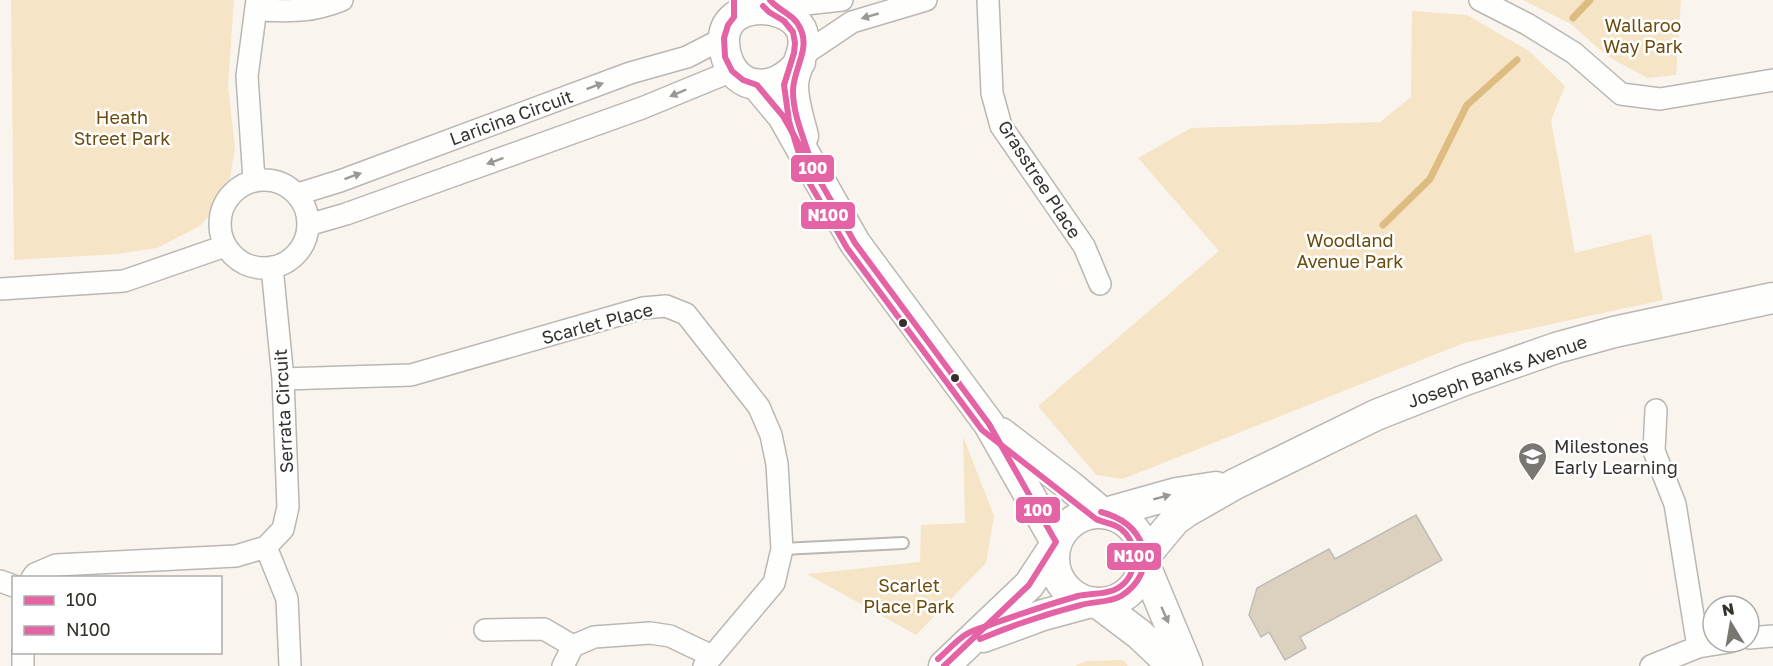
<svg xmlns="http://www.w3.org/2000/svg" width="1773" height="666" font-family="'Golos Text',sans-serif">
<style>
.green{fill:#f6e4c6}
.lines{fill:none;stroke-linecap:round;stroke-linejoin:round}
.stream{stroke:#ddbc82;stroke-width:7}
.building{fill:#dbd1be;stroke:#bfbcb7;stroke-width:1.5}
.lane-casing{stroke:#bab7b3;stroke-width:14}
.street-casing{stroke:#bab7b3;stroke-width:24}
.secondary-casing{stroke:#bab7b3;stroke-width:33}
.lane{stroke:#fefefc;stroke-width:10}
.street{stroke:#fefefc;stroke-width:21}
.secondary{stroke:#fefefc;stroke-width:30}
.bus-1-casing{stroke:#fff;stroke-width:10}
.bus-2-casing{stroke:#fff;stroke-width:10}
.bus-1{stroke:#e463a4;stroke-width:6}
.bus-2{stroke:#e463a4;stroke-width:6}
.oneway{fill:#9a9895}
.bus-dot{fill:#35322e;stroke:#fff;stroke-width:2}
.labels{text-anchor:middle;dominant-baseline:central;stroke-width:5;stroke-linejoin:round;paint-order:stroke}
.park-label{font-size:18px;fill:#6b4c0c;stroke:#fff}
.street-label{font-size:18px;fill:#35322e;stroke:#fff}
.poi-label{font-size:18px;fill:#35322e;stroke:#fff;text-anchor:start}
.line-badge{stroke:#fff;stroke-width:2}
.badge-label{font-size:16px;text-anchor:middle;font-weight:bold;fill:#fff}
</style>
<rect width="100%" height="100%" fill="#f9f5ee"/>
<path class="green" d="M 11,0 L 234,0 L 228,85 L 235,148 L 227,196 L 200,226 L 157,248 L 117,254 L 14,260 Z
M 1523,0 L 1681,0 L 1676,75 L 1647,78 L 1607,56 L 1571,24 Z
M 1412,11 L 1467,15 L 1529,51 L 1565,86 L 1551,120 L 1575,253 L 1651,234 L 1663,300 L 1464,343 L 1123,479 L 1096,475 L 1038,406 L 1219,251 L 1138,158 L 1191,128 L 1380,122 L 1411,97 Z
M 963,436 L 994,516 L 986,563 L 916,635 L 807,574 L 920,562 L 921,525 L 965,523 Z
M 1123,660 L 1128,666 L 1074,666 L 1087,661 Z"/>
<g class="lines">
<path class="stream" d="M 1573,18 L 1590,0
M 1383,225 L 1430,179 L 1467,105 L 1517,60"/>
</g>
<path class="building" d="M 1416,515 L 1442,560 L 1300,637 L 1306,648 L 1285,660 L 1269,632 L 1261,637 L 1249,615 L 1257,588 L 1329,549 L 1335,559 Z"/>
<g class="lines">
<defs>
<path id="lane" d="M 782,549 L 903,543"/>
<path id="street" d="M 988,0 L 992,93 L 1001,126 L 1084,246 L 1100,284
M 1480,0 L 1527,24 L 1574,53 L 1621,94 L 1660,99 L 1773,80
M 778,7 L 842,0
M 257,10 C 292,11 309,13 342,0
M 803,55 L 852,22 L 926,0
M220 224a44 44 0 1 1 88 0a44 44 0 1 1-88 0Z
M 254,180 L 247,76 L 257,0
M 298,194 L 340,181 L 630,73 L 687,57 L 724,38
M 308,225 L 346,214 L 642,108 L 732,71
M 0,289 L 124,281 L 225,246
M 283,379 L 411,375 L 643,308 L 666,306 L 686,314 L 759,407 L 771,435 L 777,464 L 782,549 L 774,583 L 704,666
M 1656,410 L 1654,451 L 1675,504 L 1698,647
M 266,547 L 287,599 L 290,666
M 32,578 L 35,574 L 56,565 L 236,556 L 266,547 L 283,529 L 288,507 L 283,379 L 272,267
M 0,581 L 14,586
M 485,630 L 544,629 L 573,646
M 1749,638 L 1773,636
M 23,652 L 23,666
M 563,666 L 573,646 L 594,637 L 650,633 L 670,636 L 712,656
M 1651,666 L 1698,647 L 1729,642"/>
<path id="secondary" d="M 800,62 C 774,98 727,91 724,43 C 721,1 785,0 801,29 C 810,50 793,66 793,86 C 793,102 799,120 803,136
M 757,85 L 783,116 L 855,243 L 989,424 L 1056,542
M 1001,433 L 1070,486 L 1101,512
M1054 558a45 45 0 1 1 90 0a45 45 0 1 1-90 0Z
M 1106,513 L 1177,493 L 1216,487
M 1144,557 L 1175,520 L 1186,512 L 1235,484 L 1376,415 L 1465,380 L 1556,348 L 1614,332 L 1773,298
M 1144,563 L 1187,666
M 1098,603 L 1139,634 L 1173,666
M 983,637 L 1043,615 L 1091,602
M 944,666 L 1029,585 L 1054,547"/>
</defs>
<use href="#lane" class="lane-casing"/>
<use href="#street" class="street-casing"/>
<use href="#secondary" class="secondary-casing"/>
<use href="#lane" class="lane"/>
<use href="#street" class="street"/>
<use href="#secondary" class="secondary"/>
<defs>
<path id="bus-1" d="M 734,0 L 734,17 L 728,25 L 724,38 L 725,57 L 732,71 L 743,80 L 757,85 L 783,116 L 855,243 L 989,424 L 1056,542 L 1029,585 L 944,666
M 770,0 C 779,11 794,14 800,28 C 811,49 793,69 793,91 C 793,114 803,136 810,158
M 980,639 C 1013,625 1046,614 1081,605 C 1094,601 1109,603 1121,596 C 1139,585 1149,566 1142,545 C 1135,526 1120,517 1101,512"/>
<path id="bus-2" d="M 763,6 L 769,12 L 784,21 L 793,32 L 795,43 L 794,53 L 784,85 L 789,121 L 806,177 L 847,248 L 982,430 L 1096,519 C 1104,523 1114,523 1121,529 C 1140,544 1138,576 1118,588 C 1107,595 1091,593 1078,596 C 1050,604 1023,613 995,623 C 986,627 974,629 965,635 C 956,641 947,651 938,659"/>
</defs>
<use href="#bus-1" class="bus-1-casing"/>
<use href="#bus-2" class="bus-2-casing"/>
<use href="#bus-1" class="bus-1"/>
<use href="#bus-2" class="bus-2"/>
</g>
<defs><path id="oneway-solid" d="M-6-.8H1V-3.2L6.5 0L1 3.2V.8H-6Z" transform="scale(1.5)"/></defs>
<g class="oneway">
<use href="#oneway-solid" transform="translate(870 16) rotate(164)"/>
<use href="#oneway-solid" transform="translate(595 86) rotate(-20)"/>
<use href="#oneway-solid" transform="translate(678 93) rotate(157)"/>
<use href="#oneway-solid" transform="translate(495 161) rotate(160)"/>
<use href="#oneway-solid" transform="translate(353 176) rotate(-20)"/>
<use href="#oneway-solid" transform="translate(1162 497) rotate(-15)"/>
<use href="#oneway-solid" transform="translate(1165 615) rotate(66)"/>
</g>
<defs>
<symbol id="school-pin" viewBox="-11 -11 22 30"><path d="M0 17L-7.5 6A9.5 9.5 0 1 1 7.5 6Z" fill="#7a7671" stroke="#fff"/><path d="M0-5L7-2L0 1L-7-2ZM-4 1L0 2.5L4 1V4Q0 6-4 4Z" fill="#fff"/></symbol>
</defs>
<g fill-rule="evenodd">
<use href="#school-pin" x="1516" y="440" width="33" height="45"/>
</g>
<g class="bus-dot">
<circle cx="903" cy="323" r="5"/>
<circle cx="955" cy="378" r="5"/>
</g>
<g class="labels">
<g class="park-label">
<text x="1643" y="25">Wallaroo<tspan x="1643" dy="21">Way Park</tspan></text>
<text x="122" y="117">Heath<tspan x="122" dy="21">Street Park</tspan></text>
<text x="1350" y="240">Woodland<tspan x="1350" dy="21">Avenue Park</tspan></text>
<text x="909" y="585">Scarlet<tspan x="909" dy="21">Place Park</tspan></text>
</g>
<g class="street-label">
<text transform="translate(511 117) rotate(-20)">Laricina Circuit</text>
<text transform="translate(1040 179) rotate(57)">Grasstree Place</text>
<text transform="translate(597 323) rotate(-15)">Scarlet Place</text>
<text transform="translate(1497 371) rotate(-19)">Joseph Banks Avenue</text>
<text transform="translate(283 411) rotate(-93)">Serrata Circuit</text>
</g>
<g class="poi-label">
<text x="1554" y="446">Milestones<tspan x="1554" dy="21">Early Learning</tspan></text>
</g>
</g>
<g class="line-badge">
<rect x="790" y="154" width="45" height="29" rx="6" fill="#e463a4"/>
<rect x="800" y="201" width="56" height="29" rx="6" fill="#e463a4"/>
<rect x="1015" y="496" width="46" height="28" rx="6" fill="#e463a4"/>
<rect x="1106" y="542" width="56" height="29" rx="6" fill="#e463a4"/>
</g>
<g class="badge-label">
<text x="813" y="174">100</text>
<text x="828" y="221">N100</text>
<text x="1038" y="516">100</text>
<text x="1134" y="562">N100</text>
</g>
<rect x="12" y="576" width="210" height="78" fill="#ffffff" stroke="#aeadab" stroke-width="1.5"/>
<rect x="24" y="596" width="30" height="9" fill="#e463a4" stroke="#aeadab" stroke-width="1.5"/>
<text x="66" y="606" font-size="18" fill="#35322e">100</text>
<rect x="24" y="626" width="30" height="9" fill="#e463a4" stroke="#aeadab" stroke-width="1.5"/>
<text x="66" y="636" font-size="18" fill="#35322e">N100</text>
<g transform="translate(1731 624) rotate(349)"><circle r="28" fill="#ffffff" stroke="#aeadab" stroke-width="1.5"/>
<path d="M0-4.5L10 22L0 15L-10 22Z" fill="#7a7671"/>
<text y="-9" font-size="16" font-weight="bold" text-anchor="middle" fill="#35322e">N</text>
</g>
</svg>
